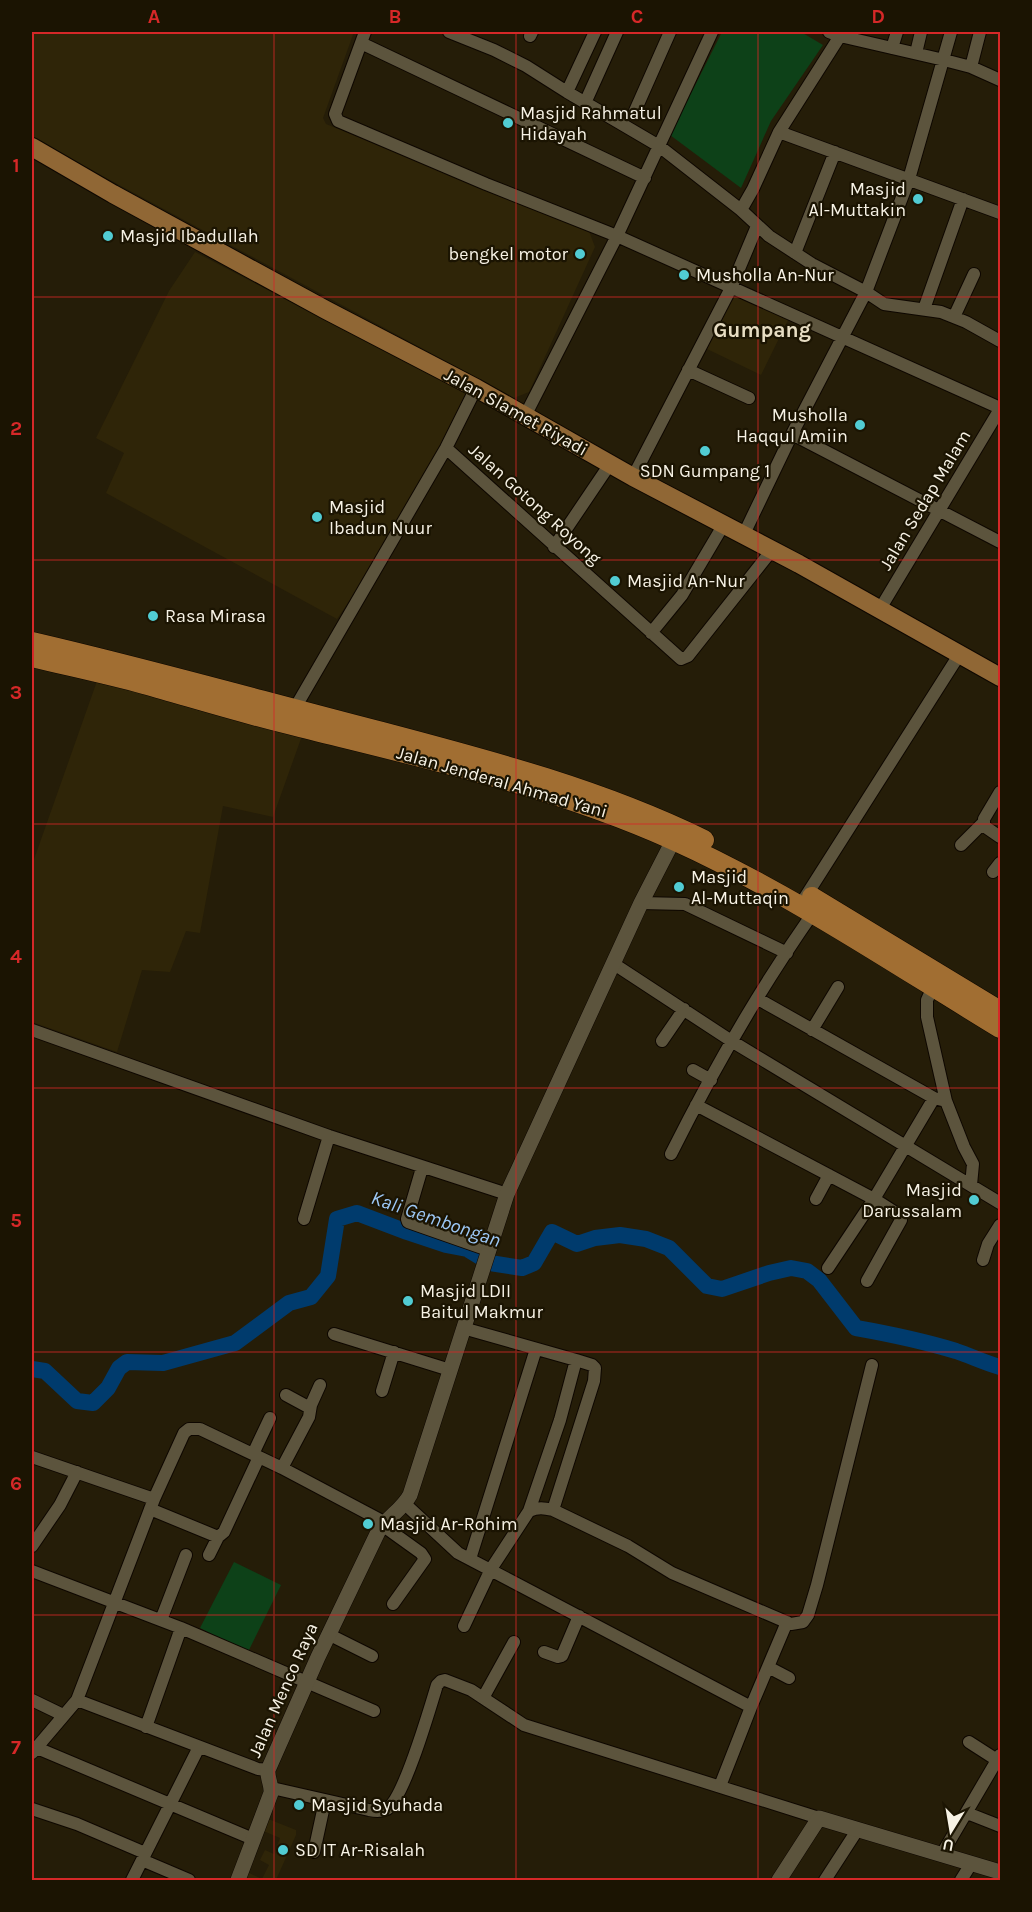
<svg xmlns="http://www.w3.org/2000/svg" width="1032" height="1912" font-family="Karla,sans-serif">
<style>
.built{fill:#2f2508}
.green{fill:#0d4118}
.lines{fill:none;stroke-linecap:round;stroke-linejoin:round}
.river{stroke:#003b6d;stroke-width:16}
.minor-casing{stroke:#0e0700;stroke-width:14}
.tertiary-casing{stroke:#0e0700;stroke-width:16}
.primary-casing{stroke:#0e0700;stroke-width:20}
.trunk-casing{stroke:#0e0700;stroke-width:21}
.minor{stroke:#5c543d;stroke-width:12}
.tertiary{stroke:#5c543d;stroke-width:15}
.primary{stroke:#906735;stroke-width:18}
.trunk{stroke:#a16e32;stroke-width:20}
.grid{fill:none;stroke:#d62828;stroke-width:1.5;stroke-opacity:0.55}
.poi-dot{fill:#51ccd3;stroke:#1b1402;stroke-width:2}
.labels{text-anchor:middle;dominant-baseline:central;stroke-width:4.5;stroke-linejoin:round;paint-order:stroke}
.poi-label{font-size:18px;fill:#f7f2e5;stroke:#1b1402;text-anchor:start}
.street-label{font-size:18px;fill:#f7f2e5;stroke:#1b1402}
.water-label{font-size:20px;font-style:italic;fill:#9dc8f6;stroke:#1b1402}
.quarter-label{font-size:21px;font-weight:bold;fill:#e7ddc3;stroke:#1b1402}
.neatline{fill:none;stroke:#d62828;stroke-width:2}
.grid-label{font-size:20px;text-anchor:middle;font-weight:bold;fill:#d62828}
</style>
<rect width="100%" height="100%" fill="#251d08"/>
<path class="built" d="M 32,32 L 354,32 L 323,118 L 326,124 L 589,231 L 595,247 L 529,392 L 514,398 L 32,138 Z
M 195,252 L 471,396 L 407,516 L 337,619 L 106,493 L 124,453 L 96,438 L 169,291 Z
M 736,289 L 790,316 L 761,375 L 707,349 Z
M 97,681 L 303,733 L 273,817 L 223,806 L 200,933 L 186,931 L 170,972 L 142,970 L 117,1052 L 32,1022 L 32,865 Z
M 266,1818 L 296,1830 L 296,1835 L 276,1880 L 240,1880 L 245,1871 L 262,1879 L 269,1865 L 260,1860 L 265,1850 L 274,1854 L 280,1838 L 261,1830 Z"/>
<path class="green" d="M 722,32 L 801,32 L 823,45 L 771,121 L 741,188 L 670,135 Z
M 234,1562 L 281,1585 L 248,1652 L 200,1628 Z"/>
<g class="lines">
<path class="river" d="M 32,1369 L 45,1371 L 77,1401 L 93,1403 L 108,1388 L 119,1368 L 127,1362 L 163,1363 L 235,1343 L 289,1303 L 311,1297 L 328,1276 L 337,1219 L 357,1213 L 407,1232 L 446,1245 L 467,1249 L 490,1263 L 522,1268 L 534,1263 L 552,1232 L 577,1244 L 595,1238 L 620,1235 L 646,1239 L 669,1248 L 707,1286 L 722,1289 L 769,1273 L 791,1268 L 807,1271 L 819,1280 L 856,1328 C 890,1334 923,1341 956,1351 C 971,1356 985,1363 1000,1367"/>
<defs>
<path id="minor" d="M 365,32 L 335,114 L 338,121 L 486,184 L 617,236 L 525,416
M 449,32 L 494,50 L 526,66 L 567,92 L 659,146 L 741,210 L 769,236 L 812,264 L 866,292 L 884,304 L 941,312 L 966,322 L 1000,341
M 712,32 L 617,236 L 1000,408
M 829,32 L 840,36 L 944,60 L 971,67 L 1000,80
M 530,36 L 532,32
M 361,43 L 645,178
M 892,48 L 897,32
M 916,53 L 921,32
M 971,67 L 980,32
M 567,92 L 595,32
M 585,103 L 617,32
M 635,111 L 670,32
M 779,132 L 1000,213
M 741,210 L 753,189 L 779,132 L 840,36
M 795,253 L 835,152
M 924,309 L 963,199
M 954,317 L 974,274
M 688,370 L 749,398
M 792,434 L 1000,542
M 446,448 L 681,659 L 688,656 L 772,550
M 633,477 L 731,288 L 757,226
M 744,534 L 792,434 L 866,292 L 909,179 L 951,32
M 554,547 L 610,464
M 880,609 L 1000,409
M 651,633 L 682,595 L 724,524
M 294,716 L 295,708 L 446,448 L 476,388
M 1000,792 L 984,819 L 984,826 L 1000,837
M 961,845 L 984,822
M 993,872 L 1000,863
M 804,899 L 959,655
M 641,903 L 685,904 L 787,953
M 614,964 L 733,1042 L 1000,1203
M 933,987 L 927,1000 L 927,1017 L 946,1101 L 964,1147 L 973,1164 L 971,1185
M 758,999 L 934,1098 L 946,1101
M 32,1030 L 329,1136 L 507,1194
M 812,1030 L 838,987
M 662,1041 L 684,1009
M 693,1070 L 711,1080
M 696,1105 L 874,1199 L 934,1098
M 671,1154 C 713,1070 761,987 815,910
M 422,1168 L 407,1219 L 408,1222 L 488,1250
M 816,1199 L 829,1175
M 304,1219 L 329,1136
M 983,1260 L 988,1244 L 1000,1225
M 828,1268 L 874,1199 L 899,1215 L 901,1220 L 867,1281
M 463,1328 L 576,1360 L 592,1365 L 595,1368 L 594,1381 L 553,1510
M 334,1334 L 450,1370
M 382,1391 L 394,1352
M 286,1395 L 310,1408
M 253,1454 L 270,1418
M 32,1457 L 154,1499
M 282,1468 L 309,1417 L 311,1405 L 320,1385
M 405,1504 L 458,1553 L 751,1707
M 150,1509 L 218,1537
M 529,1511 L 560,1420 L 576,1360
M 382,1525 L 421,1553 L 425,1559 L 393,1604
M 32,1546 L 60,1505 L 77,1472
M 209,1555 L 218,1537 L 224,1532 L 259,1457
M 470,1559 L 536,1349
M 32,1571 L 181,1628 L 374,1711
M 161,1620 L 186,1555
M 464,1626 L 491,1569 L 529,1511 C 538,1507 544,1508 553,1510 L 628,1546 L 672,1573 L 791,1624 L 803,1622 L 808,1615 L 817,1585 L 872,1365
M 328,1634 L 372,1656
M 544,1652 L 558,1657 L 562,1656 L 579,1616
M 768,1667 L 789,1678
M 483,1698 L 514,1642
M 32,1700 L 63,1715
M 77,1700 L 258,1769 L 268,1770
M 146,1727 L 181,1628
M 969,1742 L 997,1760
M 37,1748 L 253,1839
M 32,1753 L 77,1700 L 154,1499 L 184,1433 L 189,1429 L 200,1429 L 282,1468 L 384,1522
M 720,1786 L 751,1707 L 787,1622
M 272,1788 L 369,1810 C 374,1811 381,1812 387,1809 C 404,1798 430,1708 437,1685 L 441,1681 L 445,1680 L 471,1690 L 524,1725 L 819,1818
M 32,1809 L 77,1824 L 145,1853
M 967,1813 L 1000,1826
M 314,1852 L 325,1801
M 942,1854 L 1000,1755
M 142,1860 L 189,1880
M 132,1880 L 199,1747
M 825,1880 L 858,1829
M 961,1880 L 971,1864"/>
<path id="tertiary" d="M 238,1880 L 271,1793 C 272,1785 267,1778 268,1770 L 318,1657 L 378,1532 C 387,1517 402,1510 410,1495 L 507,1194 L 641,903 L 678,831
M 779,1880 L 819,1818 L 1000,1872"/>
<path id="primary" d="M 32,147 L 113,194 L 326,310 L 476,388 L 633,477 L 799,564 L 1000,677"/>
<path id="trunk" d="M 32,642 C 149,669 265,702 382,732 C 492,761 602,790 704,840
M 32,657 C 69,666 107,674 144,684 C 194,698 245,714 296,726 C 423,758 553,786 673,840 C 788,892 893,963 1000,1028
M 812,897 L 1000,1011"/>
</defs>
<use href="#minor" class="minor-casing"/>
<use href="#tertiary" class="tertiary-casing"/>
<use href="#primary" class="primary-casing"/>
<use href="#trunk" class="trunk-casing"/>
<use href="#minor" class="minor"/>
<use href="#tertiary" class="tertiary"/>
<use href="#primary" class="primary"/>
<use href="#trunk" class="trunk"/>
</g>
<path class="grid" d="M 274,32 L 274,1880M 516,32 L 516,1880M 758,32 L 758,1880M 32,297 L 1000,297M 32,560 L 1000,560M 32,824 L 1000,824M 32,1088 L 1000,1088M 32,1352 L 1000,1352M 32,1615 L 1000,1615"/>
<g class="poi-dot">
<circle cx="508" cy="123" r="6"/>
<circle cx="918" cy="199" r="6"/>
<circle cx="108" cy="236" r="6"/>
<circle cx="580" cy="254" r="6"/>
<circle cx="684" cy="275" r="6"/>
<circle cx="860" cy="425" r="6"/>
<circle cx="705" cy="451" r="6"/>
<circle cx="317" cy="517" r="6"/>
<circle cx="615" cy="581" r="6"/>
<circle cx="153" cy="616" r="6"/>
<circle cx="679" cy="887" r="6"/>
<circle cx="974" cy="1200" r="6"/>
<circle cx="408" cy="1301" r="6"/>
<circle cx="368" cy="1524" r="6"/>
<circle cx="299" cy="1805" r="6"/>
<circle cx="283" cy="1850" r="6"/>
</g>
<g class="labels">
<g class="poi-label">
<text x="520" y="113">Masjid Rahmatul<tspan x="520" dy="21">Hidayah</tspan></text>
<text x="906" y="189" text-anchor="end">Masjid<tspan x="906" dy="21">Al-Muttakin</tspan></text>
<text x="120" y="236">Masjid Ibadullah</text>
<text x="568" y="254" text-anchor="end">bengkel motor</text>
<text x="696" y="275">Musholla An-Nur</text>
<text x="848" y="415" text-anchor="end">Musholla<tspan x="848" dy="21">Haqqul Amiin</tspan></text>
<text x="705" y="471" text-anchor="middle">SDN Gumpang 1</text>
<text x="329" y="507">Masjid<tspan x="329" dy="21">Ibadun Nuur</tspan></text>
<text x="627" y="581">Masjid An-Nur</text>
<text x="165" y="616">Rasa Mirasa</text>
<text x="691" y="877">Masjid<tspan x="691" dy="21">Al-Muttaqin</tspan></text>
<text x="962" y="1190" text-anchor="end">Masjid<tspan x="962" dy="21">Darussalam</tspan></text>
<text x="420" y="1291">Masjid LDII<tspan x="420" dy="21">Baitul Makmur</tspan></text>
<text x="380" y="1524">Masjid Ar-Rohim</text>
<text x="311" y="1805">Masjid Syuhada</text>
<text x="295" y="1850">SD IT Ar-Risalah</text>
</g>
<g class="street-label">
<text transform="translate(516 412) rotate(29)">Jalan Slamet Riyadi</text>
<text transform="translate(925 500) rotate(-59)">Jalan Sedap Malam</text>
<text transform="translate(535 504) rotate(42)">Jalan Gotong Royong</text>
<text transform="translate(502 782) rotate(16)">Jalan Jenderal Ahmad Yani</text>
<text transform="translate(283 1690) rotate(-66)">Jalan Menco Raya</text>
</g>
<g class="water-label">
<text transform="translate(436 1219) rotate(19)">Kali Gembongan</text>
</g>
<g class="quarter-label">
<text x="762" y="330">Gumpang</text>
</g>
</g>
<rect width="1032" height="1912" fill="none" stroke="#1b1402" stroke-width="66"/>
<g transform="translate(951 1831) rotate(191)" stroke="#1b1402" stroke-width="4.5" paint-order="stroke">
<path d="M0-4.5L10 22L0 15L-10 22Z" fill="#f7f2e5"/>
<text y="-9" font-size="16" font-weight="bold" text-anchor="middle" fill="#f7f2e5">U</text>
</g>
<rect x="33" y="33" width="966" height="1846" class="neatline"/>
<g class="grid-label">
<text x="154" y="23">A</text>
<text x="395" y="23">B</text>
<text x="637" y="23">C</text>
<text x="878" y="23">D</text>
<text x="16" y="172">1</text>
<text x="16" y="435">2</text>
<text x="16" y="699">3</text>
<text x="16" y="963">4</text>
<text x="16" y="1227">5</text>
<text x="16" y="1490">6</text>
<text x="16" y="1754">7</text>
</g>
</svg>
